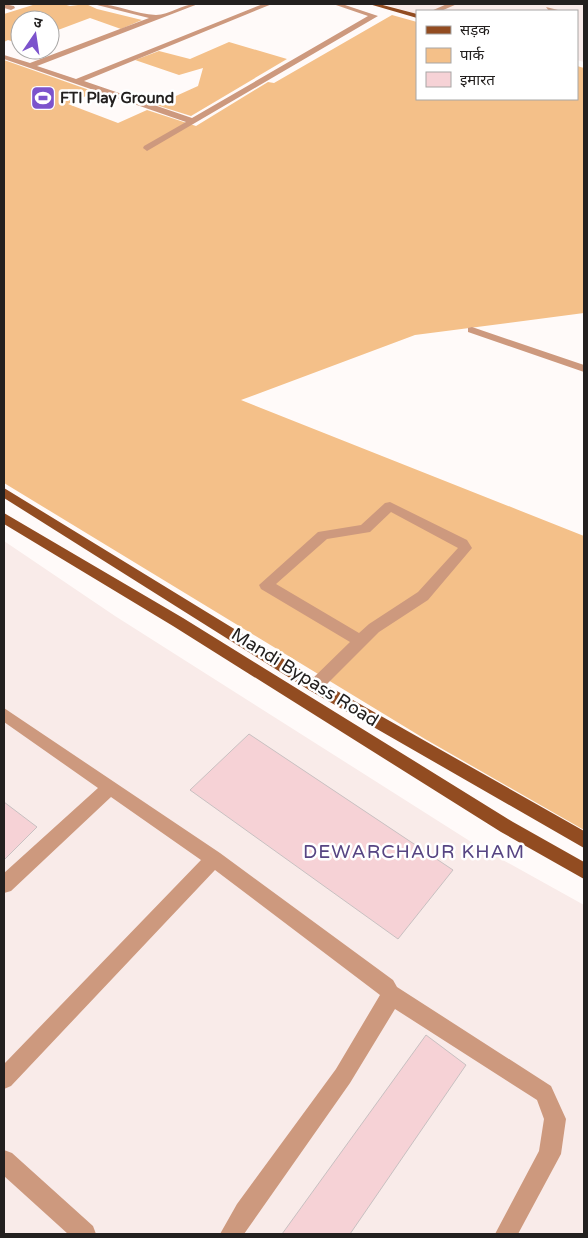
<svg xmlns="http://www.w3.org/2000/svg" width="588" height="1238" font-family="'Varela Round','Noto Sans Devanagari',sans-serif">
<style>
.built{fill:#f9ebe9}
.green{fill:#f4c089}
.building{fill:#f6d2d6;stroke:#c8c0c1}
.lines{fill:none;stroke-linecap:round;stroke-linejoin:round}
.minor{fill:#cd997e;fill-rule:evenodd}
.major{fill:#924c21;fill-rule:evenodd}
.labels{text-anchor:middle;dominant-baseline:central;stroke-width:5;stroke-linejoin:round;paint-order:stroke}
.far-poi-label{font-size:15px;font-weight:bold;fill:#23201f;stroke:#fff;text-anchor:start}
.street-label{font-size:18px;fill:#23201f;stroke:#fff}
.neighbourhood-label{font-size:19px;letter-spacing:1px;fill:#574583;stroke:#fff}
</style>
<rect width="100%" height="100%" fill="#fffaf9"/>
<path class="built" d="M 382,4 L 584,4 L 584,62 L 577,60 L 577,11 L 417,11 L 417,14 Z
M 4,541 L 115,616 L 476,845 L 584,905 L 584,1234 L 4,1234 Z"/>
<path class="green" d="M 36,4 L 63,4 L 70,6 L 86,4 L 97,9 L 142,20 L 121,29 L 90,18 L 50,33 L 50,20 L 20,20 L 20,44 L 8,40 L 4,42 L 4,14 Z
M 392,15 L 417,22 L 417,99 L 577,99 L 577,66 L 584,68 L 584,313 L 415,335 L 241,400 L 584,536 L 584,830 L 425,739 L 4,483 L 4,60 L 95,92 L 68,104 L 118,123 L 147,110 L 196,126 L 268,82 L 274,83 Z
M 229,42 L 287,59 L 191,116 L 156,105 L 198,86 L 203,68 L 179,75 L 135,60 L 159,51 L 190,59 Z"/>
<path class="building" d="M 249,734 L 453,870 L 398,939 L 190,790 Z
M 4,802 L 37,827 L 4,860 Z
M 426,1035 L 466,1065 L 350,1234 L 282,1234 Z"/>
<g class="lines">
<path class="minor" d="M 4,4 L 14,6 L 15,8 L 11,10 L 4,8 Z
M 93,4 C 115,3 135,14 156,15 C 170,15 183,3 198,4 L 37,66 L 76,79 L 263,4 L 272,4 L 84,81 L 192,118 L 368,16 L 333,4 L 342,4 L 378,16 L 147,151 L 143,148 L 144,146 L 186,122 L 4,59 L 4,55 L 30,63 L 149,18 Z
M 447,4 L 457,4 L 441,11 L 431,11 Z
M 546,7 L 562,11 L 549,11 Z
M 472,327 L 584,365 L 584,372 L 468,332 L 468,328 Z
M 390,502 L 467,540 L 472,548 L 428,600 L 379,632 L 321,690 L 315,692 L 309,690 L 307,686 L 309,682 L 350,642 L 261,589 L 259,585 L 318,532 L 361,525 L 385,503 ZM 391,512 L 458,548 L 418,592 L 369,624 L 359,633 L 276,584 L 327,539 L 370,532 Z
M 4,708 L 220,853 L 393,980 L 397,987 L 551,1086 L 566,1119 L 561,1154 L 518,1234 L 495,1234 L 539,1151 L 544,1119 L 537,1100 L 395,1009 L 350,1083 L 244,1234 L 220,1234 L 237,1204 L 336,1069 L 380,995 L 215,870 L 11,1086 L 4,1089 L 4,1064 L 201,860 L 111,797 L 11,891 L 4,893 L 4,873 L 98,788 L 4,722 Z
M 4,1150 L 12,1153 L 93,1226 L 96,1234 L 68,1234 L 4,1176 Z"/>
<path class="major" d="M 369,4 L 379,4 L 417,14 L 417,18 Z
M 4,488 L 321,682 L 584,831 L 584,848 L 309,690 L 4,498 Z
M 4,513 L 183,618 L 513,822 L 584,862 L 584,879 L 501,832 L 173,626 L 4,524 Z"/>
</g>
<defs>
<symbol id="stadium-square" viewBox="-11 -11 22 22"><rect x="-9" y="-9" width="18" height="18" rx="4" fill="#7c53cc" stroke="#fff"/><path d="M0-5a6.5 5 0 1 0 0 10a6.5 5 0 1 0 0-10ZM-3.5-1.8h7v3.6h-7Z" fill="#fff"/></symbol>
</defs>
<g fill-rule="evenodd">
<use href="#stadium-square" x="29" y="84" width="28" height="28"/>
</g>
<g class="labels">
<g class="far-poi-label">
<text x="60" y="98">FTI Play Ground</text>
</g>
<g class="street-label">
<text transform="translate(305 677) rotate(32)">Mandi Bypass Road</text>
</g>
<g class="neighbourhood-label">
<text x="414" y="852">DEWARCHAUR KHAM</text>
</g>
</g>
<rect width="588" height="1238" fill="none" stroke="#23201f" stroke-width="10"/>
<rect x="416" y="10" width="162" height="90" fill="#ffffff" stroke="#a7a6a5"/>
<rect x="426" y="26" width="25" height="8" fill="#924c21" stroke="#a7a6a5"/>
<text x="460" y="35" font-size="15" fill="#23201f">सड़क</text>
<rect x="426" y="48" width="25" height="15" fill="#f4c089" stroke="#a7a6a5"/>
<text x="460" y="60" font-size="15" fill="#23201f">पार्क</text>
<rect x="426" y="72" width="25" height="15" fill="#f6d2d6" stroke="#a7a6a5"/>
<text x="460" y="85" font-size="15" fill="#23201f">इमारत</text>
<g transform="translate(35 35) rotate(13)"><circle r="24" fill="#ffffff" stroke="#a7a6a5"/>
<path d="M0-4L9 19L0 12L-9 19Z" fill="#7c53cc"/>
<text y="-8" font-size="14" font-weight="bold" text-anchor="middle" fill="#23201f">उ</text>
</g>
</svg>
